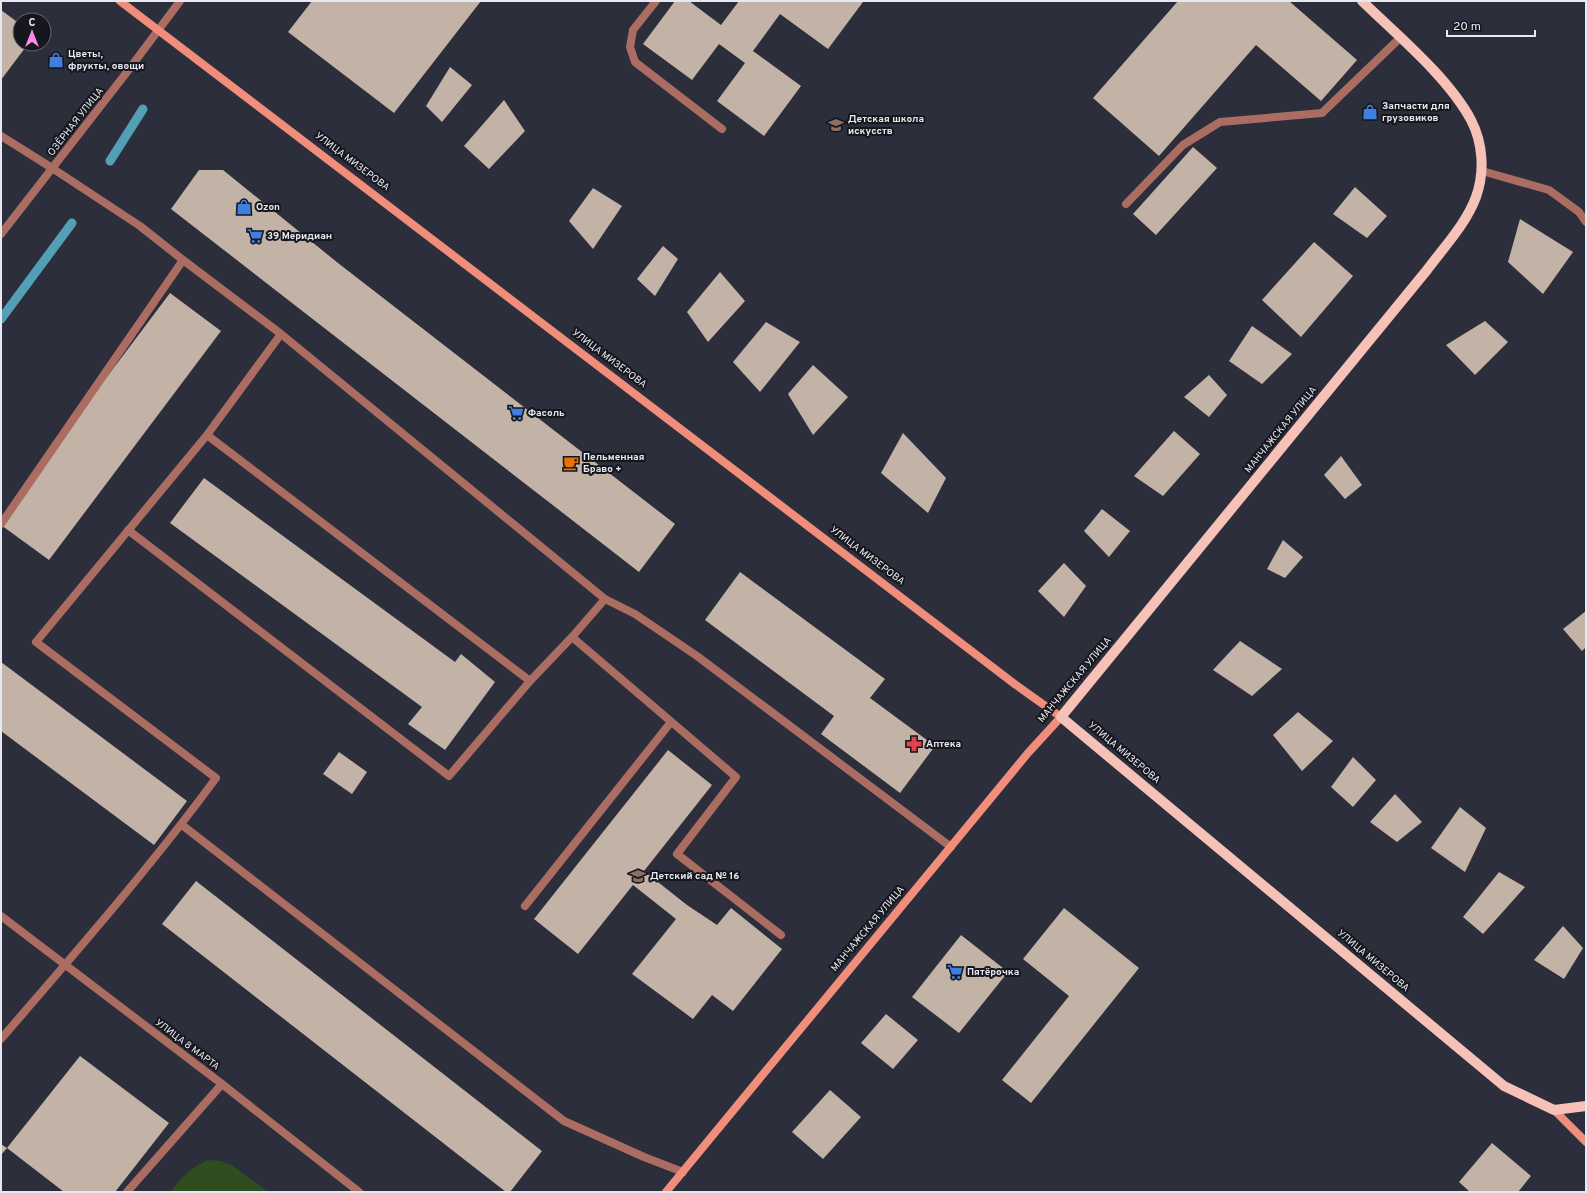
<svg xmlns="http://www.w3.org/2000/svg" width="1587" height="1193" font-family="Overpass,sans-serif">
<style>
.pitch{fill:#304d21}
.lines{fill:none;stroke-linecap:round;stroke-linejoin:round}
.stream{stroke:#53a0b6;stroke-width:9}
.building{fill:#c3b3a7}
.lane{stroke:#ab6d61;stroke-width:8}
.street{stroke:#ab6d61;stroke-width:8}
.secondary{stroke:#f18e7b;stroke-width:8}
.primary{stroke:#f6c2b7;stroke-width:10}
.labels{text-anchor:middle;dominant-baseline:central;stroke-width:4;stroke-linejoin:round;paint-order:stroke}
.poi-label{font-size:10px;font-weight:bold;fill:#e7e8f1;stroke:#16161d;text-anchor:start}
.street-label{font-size:10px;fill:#e7e8f1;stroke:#16161d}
</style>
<rect width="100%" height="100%" fill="#2c2e3c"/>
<path class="pitch" d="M 208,1160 L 221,1161 L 233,1166 L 268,1192 L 170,1192 C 182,1177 190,1168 208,1160 Z"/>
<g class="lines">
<path class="stream" d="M 110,161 L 143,109
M 1,319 L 72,223"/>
</g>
<path class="building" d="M 312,1 L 481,1 L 394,113 L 288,32 Z
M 675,1 L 689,1 L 721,25 L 739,1 L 863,2 L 828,49 L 780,14 L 753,51 L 801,86 L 764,136 L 717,101 L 745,63 L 719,44 L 692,80 L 643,44 Z
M 1178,1 L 1289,1 L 1357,60 L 1321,101 L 1256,45 L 1159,156 L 1093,98 Z
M 1,10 L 20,24 L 20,44 L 28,44 L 1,80 Z
M 450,67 L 472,85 L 442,122 L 426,106 Z
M 504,100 L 525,131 L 489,169 L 464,146 Z
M 1193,147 L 1217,168 L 1156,235 L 1133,214 Z
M 199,170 L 223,170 L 338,263 L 675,524 L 639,572 L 171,209 Z
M 1355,187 L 1387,216 L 1367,238 L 1333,214 Z
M 593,188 L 622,206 L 593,249 L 569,221 Z
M 1520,219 L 1573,252 L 1543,294 L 1508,262 Z
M 1314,242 L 1353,276 L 1301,337 L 1262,300 Z
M 663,246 L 678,259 L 655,296 L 637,279 Z
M 720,272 L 745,301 L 708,342 L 687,312 Z
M 170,293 L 221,331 L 49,560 L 1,525 L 1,518 Z
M 1485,321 L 1508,342 L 1475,375 L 1446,345 Z
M 766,322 L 800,342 L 760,392 L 733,362 Z
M 1252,326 L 1292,354 L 1262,384 L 1229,361 Z
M 813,365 L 848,397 L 813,435 L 788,394 Z
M 1209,375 L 1227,395 L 1209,417 L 1184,397 Z
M 1174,431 L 1200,454 L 1163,496 L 1134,476 Z
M 903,433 L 946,478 L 928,513 L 881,473 Z
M 1341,456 L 1362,485 L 1345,499 L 1324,475 Z
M 204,478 L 455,662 L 461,654 L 495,682 L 445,750 L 408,724 L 422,707 L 170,523 Z
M 1102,509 L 1130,531 L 1109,557 L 1084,531 Z
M 1283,540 L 1303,557 L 1285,578 L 1267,569 Z
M 1064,563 L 1086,586 L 1064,617 L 1038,591 Z
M 740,572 L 885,679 L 870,698 L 935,746 L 900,793 L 821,734 L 834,716 L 705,620 Z
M 1586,611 L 1586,647 L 1582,651 L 1563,629 Z
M 1240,641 L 1282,669 L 1252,696 L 1213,670 Z
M 1,662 L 187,801 L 154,845 L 1,731 Z
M 1298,712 L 1333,741 L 1302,771 L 1273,735 Z
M 668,750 L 712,785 L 644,871 L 687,905 L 717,925 L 731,908 L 782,949 L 733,1011 L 712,995 L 693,1019 L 632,974 L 676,919 L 633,885 L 578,954 L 534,919 Z
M 339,752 L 367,772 L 352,794 L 323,774 Z
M 1353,757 L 1376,780 L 1353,807 L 1331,787 Z
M 1395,794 L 1422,822 L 1397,842 L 1370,822 Z
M 1460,807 L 1486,828 L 1465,872 L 1431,848 Z
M 1499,872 L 1525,887 L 1483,934 L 1463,917 Z
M 196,881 L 542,1151 L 510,1192 L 506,1192 L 162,924 Z
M 1064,908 L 1139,968 L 1031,1103 L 1002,1080 L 1069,996 L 1023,959 Z
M 1563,926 L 1583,948 L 1564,979 L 1534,960 Z
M 961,935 L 1008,972 L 959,1033 L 912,997 Z
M 886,1014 L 918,1040 L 893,1069 L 861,1043 Z
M 80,1056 L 169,1123 L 115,1192 L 64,1192 L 7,1148 Z
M 830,1090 L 861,1117 L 823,1159 L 792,1132 Z
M 1492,1143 L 1531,1176 L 1518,1192 L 1470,1192 L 1459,1182 Z
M 1,1144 L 7,1148 L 1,1155 Z"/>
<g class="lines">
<path class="lane" d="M 656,1 L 633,30 L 630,47 L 635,62 L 722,129
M 1,136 L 52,168 L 140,226 L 183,260 L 281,334 L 605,599 L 635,614 L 697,656 L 951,847
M 1126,204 L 1183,145 L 1220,122 L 1322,113 L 1400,38
M 1,524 L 183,260
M 128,530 L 449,776 L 530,681 L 207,435
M 572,637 L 736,777 L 677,854 L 781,935
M 530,681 L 572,637 L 605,599
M 182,825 L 564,1121 L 644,1157 L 683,1172
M 525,906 L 671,722
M 1,1039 C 75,953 149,869 216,778 L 36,642 L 207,435 L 281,334
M 127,1192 L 222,1084"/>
<path class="street" d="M 1482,171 L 1549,190 L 1579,212 L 1586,222
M 1,234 L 127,72 L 180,1
M 1,916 L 222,1084 L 359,1192"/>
<path class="secondary" d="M 120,1 L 1016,685 L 1061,717 L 1028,753 L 666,1192
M 1554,1110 L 1586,1142"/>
<path class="primary" d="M 1362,1 C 1397,35 1448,77 1471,120 C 1483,143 1485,172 1476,197 C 1466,224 1444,247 1427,270 L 1061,717 L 1504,1086 L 1554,1110 L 1586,1106"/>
</g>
<defs>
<symbol id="shop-bare" viewBox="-9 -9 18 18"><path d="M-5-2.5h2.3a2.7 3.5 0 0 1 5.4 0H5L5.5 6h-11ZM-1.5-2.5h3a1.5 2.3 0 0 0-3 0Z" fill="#3f7fe0" stroke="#16161d" stroke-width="2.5" paint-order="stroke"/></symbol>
<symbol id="school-bare" viewBox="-9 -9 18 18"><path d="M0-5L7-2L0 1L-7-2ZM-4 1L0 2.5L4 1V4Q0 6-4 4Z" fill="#8d6e63" stroke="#16161d" stroke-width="2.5" paint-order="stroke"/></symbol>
<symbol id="supermarket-bare" viewBox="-9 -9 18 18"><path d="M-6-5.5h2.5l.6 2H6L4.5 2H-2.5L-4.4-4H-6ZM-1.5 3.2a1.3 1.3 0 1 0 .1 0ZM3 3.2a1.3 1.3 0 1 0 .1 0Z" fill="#3f7fe0" stroke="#16161d" stroke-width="2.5" paint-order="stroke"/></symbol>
<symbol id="cafe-bare" viewBox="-9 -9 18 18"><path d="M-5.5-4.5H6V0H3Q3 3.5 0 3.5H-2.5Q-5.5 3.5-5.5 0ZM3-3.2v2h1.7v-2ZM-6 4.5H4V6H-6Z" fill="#e8710a" stroke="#16161d" stroke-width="2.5" paint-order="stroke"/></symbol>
<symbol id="pharmacy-bare" viewBox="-9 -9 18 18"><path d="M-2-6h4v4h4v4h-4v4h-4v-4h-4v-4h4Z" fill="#e0444e" stroke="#16161d" stroke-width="2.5" paint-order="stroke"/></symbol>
</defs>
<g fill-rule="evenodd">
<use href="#shop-bare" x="45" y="49" width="22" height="22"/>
<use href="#shop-bare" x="1359" y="101" width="22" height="22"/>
<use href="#school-bare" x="825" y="114" width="22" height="22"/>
<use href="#shop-bare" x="233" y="196" width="22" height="22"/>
<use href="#supermarket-bare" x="244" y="225" width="22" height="22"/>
<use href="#supermarket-bare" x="505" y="402" width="22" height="22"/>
<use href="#cafe-bare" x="560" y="452" width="22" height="22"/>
<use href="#pharmacy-bare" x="903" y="733" width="22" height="22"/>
<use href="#school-bare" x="627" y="865" width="22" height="22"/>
<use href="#supermarket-bare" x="944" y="961" width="22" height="22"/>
</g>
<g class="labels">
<g class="poi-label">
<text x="68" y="54">Цветы,<tspan x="68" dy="12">фрукты, овощи</tspan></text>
<text x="1382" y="106">Запчасти для<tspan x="1382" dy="12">грузовиков</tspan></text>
<text x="848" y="119">Детская школа<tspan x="848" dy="12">искусств</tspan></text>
<text x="256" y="207">Ozon</text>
<text x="267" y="236">39 Меридиан</text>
<text x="528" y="413">Фасоль</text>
<text x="583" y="457">Пельменная<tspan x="583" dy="12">Браво +</tspan></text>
<text x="926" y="744">Аптека</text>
<text x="650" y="876">Детский сад № 16</text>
<text x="967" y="972">Пятёрочка</text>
</g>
<g class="street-label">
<text transform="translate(76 122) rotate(-52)">ОЗЁРНАЯ УЛИЦА</text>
<text transform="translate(352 162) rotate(37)">УЛИЦА МИЗЕРОВА</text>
<text transform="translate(609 359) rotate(37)">УЛИЦА МИЗЕРОВА</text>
<text transform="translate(1281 430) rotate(-51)">МАНЧАЖСКАЯ УЛИЦА</text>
<text transform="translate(867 556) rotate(37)">УЛИЦА МИЗЕРОВА</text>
<text transform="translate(1075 680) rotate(-50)">МАНЧАЖСКАЯ УЛИЦА</text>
<text transform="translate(1124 753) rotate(40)">УЛИЦА МИЗЕРОВА</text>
<text transform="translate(868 929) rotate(-50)">МАНЧАЖСКАЯ УЛИЦА</text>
<text transform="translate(1373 961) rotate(40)">УЛИЦА МИЗЕРОВА</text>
<text transform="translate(187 1045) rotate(37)">УЛИЦА 8 МАРТА</text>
</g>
</g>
<rect width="1587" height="1193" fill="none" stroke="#e7e8f1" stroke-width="4"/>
<g transform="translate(32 32)"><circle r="19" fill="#16161d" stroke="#6a6a72"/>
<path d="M0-3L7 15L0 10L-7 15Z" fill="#fb87e6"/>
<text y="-6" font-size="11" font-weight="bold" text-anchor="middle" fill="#e7e8f1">С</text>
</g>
<path d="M1447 30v6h88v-6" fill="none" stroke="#e7e8f1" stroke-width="2"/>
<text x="1453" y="30" font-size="12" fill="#e7e8f1" stroke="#16161d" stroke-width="3" paint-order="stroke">20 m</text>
</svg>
